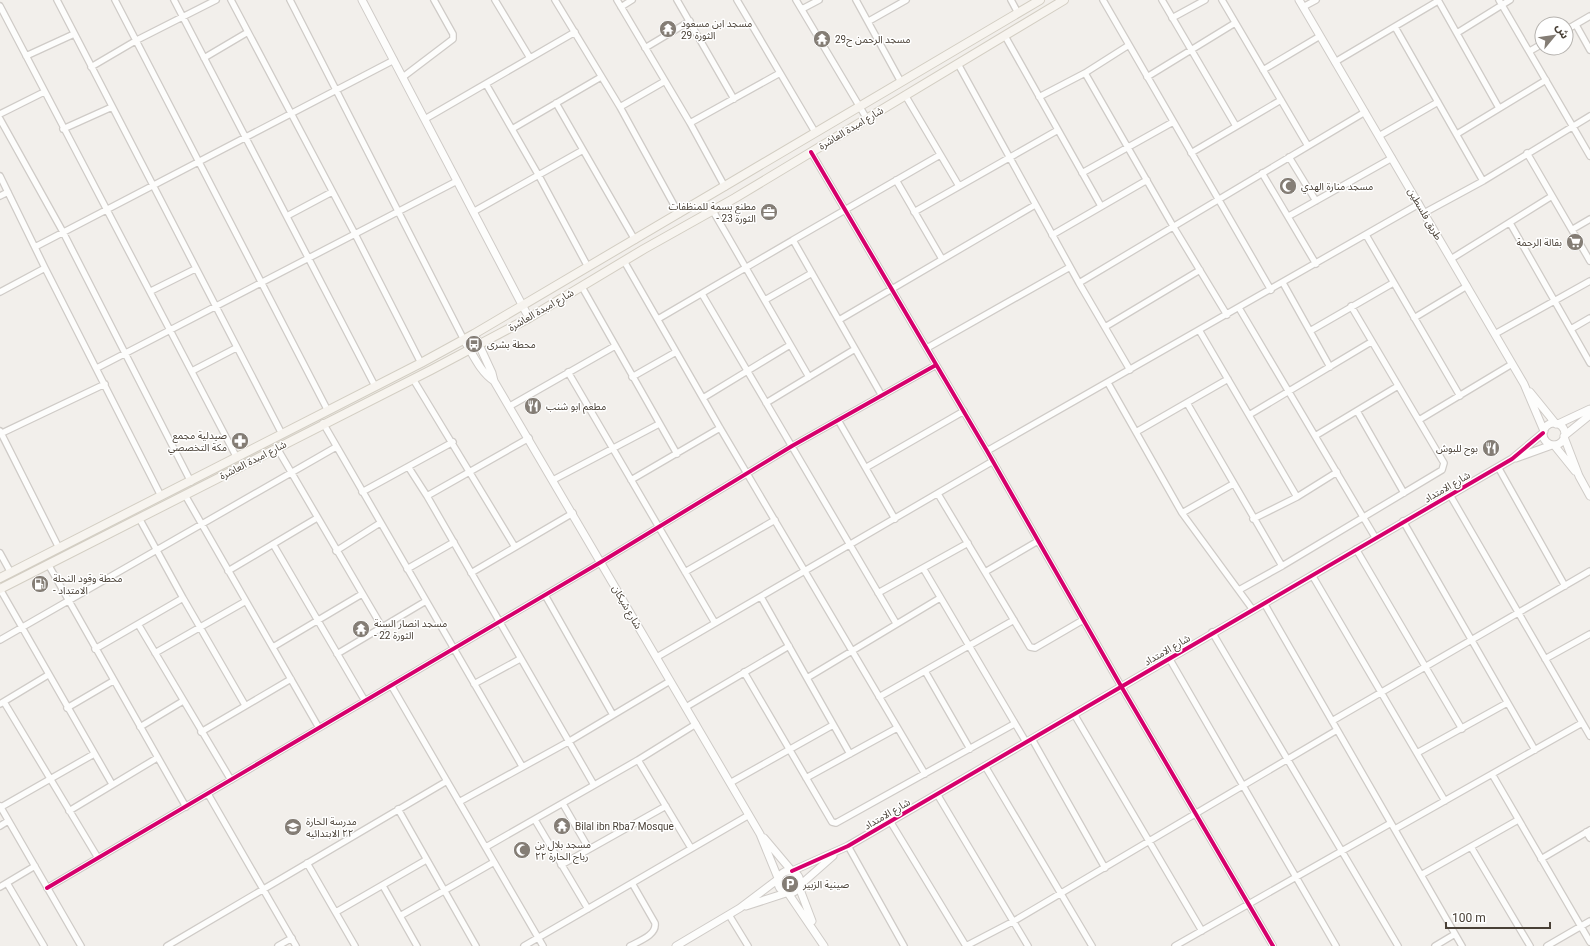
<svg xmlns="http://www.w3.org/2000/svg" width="1590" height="946" font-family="Roboto,'Noto Sans Arabic',sans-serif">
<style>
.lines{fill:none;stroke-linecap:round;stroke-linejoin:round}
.minor-casing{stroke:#cfcbc7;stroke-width:8}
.tertiary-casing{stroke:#cfcbc7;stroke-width:9}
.secondary-casing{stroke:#d3cec3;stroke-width:10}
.minor{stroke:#fdfdfc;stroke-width:5.5}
.tertiary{stroke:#fdfdfc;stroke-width:7}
.secondary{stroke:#f7f4ef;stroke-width:8}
.cycleway-casing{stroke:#fff;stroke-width:6}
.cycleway{stroke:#d6006c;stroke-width:4}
.labels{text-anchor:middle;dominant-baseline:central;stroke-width:3;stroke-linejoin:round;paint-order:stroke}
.poi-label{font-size:10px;fill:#494036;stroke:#fff;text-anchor:start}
.street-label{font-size:10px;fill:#494036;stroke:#fff}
</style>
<rect width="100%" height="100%" fill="#f2efeb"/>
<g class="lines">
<defs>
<path id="minor" d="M 57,0 L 282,434
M 115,0 L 328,411
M 174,0 L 375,386
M 231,0 L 355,234 L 421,363
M 290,0 L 464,340
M 495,0 L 530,58
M 555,0 L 620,107 L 679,214
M 617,0 L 690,123 L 725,187
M 677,0 L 734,99
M 737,0 L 815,132
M 796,0 L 867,119
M 856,0 L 901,82
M 1011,0 L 1018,13
M 1103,0 L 1271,290
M 1162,0 L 1236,126
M 1222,0 L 1308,146
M 1438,0 L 1499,108
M 1499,0 L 1590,156
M 0,6 L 237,458
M 621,7 L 632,0
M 1303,7 L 1316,0
M 802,9 L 819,0
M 1172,18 L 1205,0
M 869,21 L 906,0
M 1576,25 L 1590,50
M 1395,27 L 1483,181
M 1566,30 L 1590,16
M 1457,33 L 1510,0
M 1005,36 L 1101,206
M 645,48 L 690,21
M 1530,51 L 1542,44
M 26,56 L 74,34
M 204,58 L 248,32
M 1335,62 L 1438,1
M 958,64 L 1079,283 L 1130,370
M 91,67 L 137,40 L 216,0
M 1263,70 L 1320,36
M 1085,73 L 1173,226 L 1227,315
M 403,77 L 453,39 L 453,34 L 434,0
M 1147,77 L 1235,23
M 486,84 L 539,176 L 588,267
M 905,95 L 959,186
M 1039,97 L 1085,73 L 1129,45
M 556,103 L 635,240
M 620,107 L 665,81
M 0,114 L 44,92
M 0,119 L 63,232 L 191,482
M 425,119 L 575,32
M 690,123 L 780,73
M 63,129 L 112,107
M 512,129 L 601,77
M 1457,134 L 1546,80
M 1379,136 L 1438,102
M 811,152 L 987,451 L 1121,686 L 1273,946
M 1191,153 L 1281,100
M 1527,153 L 1590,261
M 1289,157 L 1316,201
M 1082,173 L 1173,122
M 1262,173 L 1316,264
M 0,176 L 45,268 L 161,496
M 896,180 L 942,259
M 0,196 L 8,192
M 713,211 L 809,377
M 473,212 L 583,150
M 914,212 L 1058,130
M 1424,213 L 1483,181 L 1590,116
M 287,216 L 332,192
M 1289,216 L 1392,158
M 1510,223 L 1590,363
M 1573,229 L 1590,219
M 1052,235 L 1147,180
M 1366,235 L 1460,396
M 35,247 L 394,60
M 1451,259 L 1552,196
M 624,261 L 720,428 L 925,774
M 1079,283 L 1365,112
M 1283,283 L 1330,367
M 582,287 L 677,454
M 151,291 L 195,269
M 0,292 L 45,268
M 702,294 L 896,623
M 765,300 L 812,273
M 1239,308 L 1375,537
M 1414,318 L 1467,286
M 658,319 L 793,240
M 839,320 L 1035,205
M 1105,327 L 1200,270
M 1571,329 L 1590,318
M 1199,330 L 1297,497
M 1310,331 L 1393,283
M 1495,334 L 1590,281
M 927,348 L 1070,267
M 97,368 L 457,181
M 192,371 L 236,348
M 568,372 L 715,623
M 632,377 L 676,352
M 413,379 L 515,547
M 1108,383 L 1182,513 L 1253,610
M 882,396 L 793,240 L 940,155
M 703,398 L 790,345
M 766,403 L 855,349
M 1187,403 L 1282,566
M 510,406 L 615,346
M 1357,411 L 1404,493
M 1249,415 L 1371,342
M 838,420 L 895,519
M 1419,420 L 1512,364
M 323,423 L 522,766
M 0,431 L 59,548
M 1136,432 L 1228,379
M 0,434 L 105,384
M 1315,436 L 1398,386
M 277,448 L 382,627
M 987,451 L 1419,204
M 867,467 L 964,411
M 1498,467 L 1565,586
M 409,468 L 427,496 L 594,785
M 553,480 L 659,424
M 631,480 L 720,428
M 362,492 L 453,442
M 938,494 L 1030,647 L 1035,648 L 1083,620
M 185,495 L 319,728
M 1450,495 L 1590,736
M 427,496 L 529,438
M 1182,513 L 1233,484
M 139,518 L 183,598 L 245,705
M 1253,519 L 1297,497 L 1337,472
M 1403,521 L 1535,750
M 273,544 L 365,701
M 1356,549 L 1462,729
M 336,551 L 380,523
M 0,553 L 11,573
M 48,564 L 186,807
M 923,568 L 1026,742
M 407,569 L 454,542
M 228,571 L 317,518
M 685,572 L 775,520
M 985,572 L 1038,541
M 471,573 L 573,513
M 1312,575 L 1445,801
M 0,589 L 112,784
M 1239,590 L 1282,566 L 1442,470 L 1444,463 L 1351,306
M 878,593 L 968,543
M 545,595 L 613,715
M 761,597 L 850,754
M 1264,603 L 1462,946
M 138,624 L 231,780
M 1212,632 L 1398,946
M 0,640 L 336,447
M 273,647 L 362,594
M 95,649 L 183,598
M 155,653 L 246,601
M 337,654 L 426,601
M 657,657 L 993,461
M 1169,658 L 1336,946
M 1545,659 L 1590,634
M 925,671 L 970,749
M 744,672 L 832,822 L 836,823 L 1014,724
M 807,678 L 940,598
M 474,684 L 520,659
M 391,685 L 543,946
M 879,697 L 1014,620
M 4,702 L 98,858
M 0,704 L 48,675
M 686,707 L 789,646
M 67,708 L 113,681
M 1074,714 L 1202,931
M 1332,721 L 1590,571
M 140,727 L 183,701
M 201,732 L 291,679
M 1032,739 L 1105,868
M 1417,753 L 1507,703
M 638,760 L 691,848
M 985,766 L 1092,946
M 1492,774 L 1590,942
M 806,778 L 897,728
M 730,783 L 833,725
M 208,794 L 296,946
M 937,794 L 1028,946
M 459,802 L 568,742 L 670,681
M 563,804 L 589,849
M 0,806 L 81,946
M 1,807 L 94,754
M 398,809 L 476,946
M 69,811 L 157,758
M 535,820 L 588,909
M 890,821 L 966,946
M 0,826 L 8,821
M 1395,829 L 1582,723
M 1586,832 L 1590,838
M 848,846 L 904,946
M 486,847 L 638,760 L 696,724
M 1471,847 L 1530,946
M 1541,859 L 1590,830
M 307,863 L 355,946
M 561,865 L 666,806
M 1421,875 L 1518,820
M 7,883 L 44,946
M 383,886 L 417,946
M 0,887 L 35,866
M 47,888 L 601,562 L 792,446 L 936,365
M 336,912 L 426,860
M 729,915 L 748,946
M 400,916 L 494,862
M 167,946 L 447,781
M 278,946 L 292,938
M 524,946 L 749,815
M 630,946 C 639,941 657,935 655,923 L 632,883
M 966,946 L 1014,921 L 1337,730
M 1175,946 L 1391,823
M 1435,946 L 1455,934
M 1547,946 L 1590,921"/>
<path id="tertiary" d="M 362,0 L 529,318
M 1299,0 L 1524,384 L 1544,431
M 474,334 L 492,373 L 494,381 L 760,834 L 778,878
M 464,340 C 473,354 480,372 494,381
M 1530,392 L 1556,424
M1543 434a11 11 0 1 1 22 0a11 11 0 1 1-22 0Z
M 1558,424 L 1590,409
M 1564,436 L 1590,415
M 1564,437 L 1579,476 L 1590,496
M 1554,445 L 1575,471
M 1516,458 L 1552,445
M 764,838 L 791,870
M778 882a11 11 0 1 1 22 0a11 11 0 1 1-22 0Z
M 792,871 L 848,846 L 1512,459 L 1543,433
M 799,886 L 833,856
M 799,887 L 812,921
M 788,893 L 824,946
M 746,906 L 786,893
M 676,946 L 740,908 L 777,880"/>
<path id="secondary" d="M 0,578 L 421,363 L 474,334 L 1040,0
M 0,589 L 431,370 L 529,318 L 644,249 L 735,198 L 1064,0"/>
</defs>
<use href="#minor" class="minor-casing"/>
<use href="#tertiary" class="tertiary-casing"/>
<use href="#secondary" class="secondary-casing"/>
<use href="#minor" class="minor"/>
<use href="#tertiary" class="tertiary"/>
<use href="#secondary" class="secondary"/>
<defs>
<path id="cycleway" d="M 811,152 L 987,451 L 1121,686 L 1273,946
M 792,871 L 848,846 L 1512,459 L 1543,433
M 47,888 L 601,562 L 792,446 L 936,365"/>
</defs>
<use href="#cycleway" class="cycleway-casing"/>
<use href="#cycleway" class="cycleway"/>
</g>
<defs>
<symbol id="temple-disc" viewBox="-11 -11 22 22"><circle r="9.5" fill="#847d75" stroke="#fff"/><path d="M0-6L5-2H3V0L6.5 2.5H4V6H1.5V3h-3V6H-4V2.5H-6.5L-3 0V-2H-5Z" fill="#fff"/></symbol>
<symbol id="mosque-disc" viewBox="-11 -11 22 22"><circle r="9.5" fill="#847d75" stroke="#fff"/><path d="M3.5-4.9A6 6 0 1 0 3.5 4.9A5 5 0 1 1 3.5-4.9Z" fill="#fff"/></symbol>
<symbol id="office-disc" viewBox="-11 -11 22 22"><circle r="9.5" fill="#847d75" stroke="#fff"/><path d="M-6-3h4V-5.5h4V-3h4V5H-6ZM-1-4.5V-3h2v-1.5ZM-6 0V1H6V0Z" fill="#fff"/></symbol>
<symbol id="supermarket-disc" viewBox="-11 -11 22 22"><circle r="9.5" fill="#847d75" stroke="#fff"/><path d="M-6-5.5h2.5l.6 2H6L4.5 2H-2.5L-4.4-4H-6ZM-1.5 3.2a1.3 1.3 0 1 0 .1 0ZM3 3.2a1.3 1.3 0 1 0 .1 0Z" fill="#fff"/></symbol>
<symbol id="bus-disc" viewBox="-11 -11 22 22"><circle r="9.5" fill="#847d75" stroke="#fff"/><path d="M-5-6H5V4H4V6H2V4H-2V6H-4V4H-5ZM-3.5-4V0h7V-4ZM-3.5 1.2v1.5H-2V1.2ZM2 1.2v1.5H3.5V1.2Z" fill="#fff"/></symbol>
<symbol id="restaurant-disc" viewBox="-11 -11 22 22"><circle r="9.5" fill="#847d75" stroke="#fff"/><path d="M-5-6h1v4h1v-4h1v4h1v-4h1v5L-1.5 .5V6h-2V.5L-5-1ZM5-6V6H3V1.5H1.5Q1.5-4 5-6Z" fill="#fff"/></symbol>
<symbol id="pharmacy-disc" viewBox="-11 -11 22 22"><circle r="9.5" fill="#847d75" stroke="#fff"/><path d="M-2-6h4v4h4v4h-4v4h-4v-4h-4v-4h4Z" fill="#fff"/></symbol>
<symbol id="fuel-disc" viewBox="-11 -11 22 22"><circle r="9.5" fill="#847d75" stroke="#fff"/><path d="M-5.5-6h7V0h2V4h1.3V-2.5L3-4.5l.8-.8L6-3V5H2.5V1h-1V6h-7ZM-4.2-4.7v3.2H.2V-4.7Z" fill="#fff"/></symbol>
<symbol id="school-disc" viewBox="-11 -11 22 22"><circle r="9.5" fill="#847d75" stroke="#fff"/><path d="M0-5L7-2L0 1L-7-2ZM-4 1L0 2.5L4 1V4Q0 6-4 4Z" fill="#fff"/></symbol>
<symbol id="parking-disc" viewBox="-11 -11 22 22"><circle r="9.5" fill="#847d75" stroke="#fff"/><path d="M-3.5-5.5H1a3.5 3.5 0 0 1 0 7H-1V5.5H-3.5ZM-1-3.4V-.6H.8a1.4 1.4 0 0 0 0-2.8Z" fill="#fff"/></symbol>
</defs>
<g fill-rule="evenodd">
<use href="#temple-disc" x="658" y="19" width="20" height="20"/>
<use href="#temple-disc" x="812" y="29" width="20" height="20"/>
<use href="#mosque-disc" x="1278" y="176" width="20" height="20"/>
<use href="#office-disc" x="759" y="202" width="20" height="20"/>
<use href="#supermarket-disc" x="1565" y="232" width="20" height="20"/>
<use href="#bus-disc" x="464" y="334" width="20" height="20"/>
<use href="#restaurant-disc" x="523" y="396" width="20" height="20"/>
<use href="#pharmacy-disc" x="230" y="431" width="20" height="20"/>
<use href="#restaurant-disc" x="1481" y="438" width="20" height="20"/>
<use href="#fuel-disc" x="30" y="574" width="20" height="20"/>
<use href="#temple-disc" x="351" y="619" width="20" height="20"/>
<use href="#temple-disc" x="552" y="816" width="20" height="20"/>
<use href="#school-disc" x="283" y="817" width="20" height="20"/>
<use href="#mosque-disc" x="512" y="840" width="20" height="20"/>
<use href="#parking-disc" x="780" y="874" width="20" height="20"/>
</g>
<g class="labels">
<g class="poi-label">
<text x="681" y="23">مسجد ابن مسعود<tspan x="681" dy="12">الثورة 29</tspan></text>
<text x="835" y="39">مسجد الرحمن ح29</text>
<text x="1301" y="186">مسجد منارة الهدي</text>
<text x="756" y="206" text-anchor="end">مطنع بسمة للمنظفات<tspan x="756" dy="12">- الثورة 23</tspan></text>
<text x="1562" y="242" text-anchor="end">بقالة الرحمة</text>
<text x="487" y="344">محطة بشرى</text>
<text x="546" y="406">مطعم ابو شنب</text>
<text x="227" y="435" text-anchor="end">صيدلية مجمع<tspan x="227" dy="12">مكة التخصصي</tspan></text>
<text x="1478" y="448" text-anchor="end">بوح للبوش</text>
<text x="53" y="578">محطة وقود النحلة<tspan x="53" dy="12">- الامتداد</tspan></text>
<text x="374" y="623">مسجد انصار السنة<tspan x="374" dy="12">- الثورة 22</tspan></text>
<text x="306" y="821">مدرسة الحارة<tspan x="306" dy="12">٢٢ الابتدائيه</tspan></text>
<text x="575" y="826">Bilal ibn Rba7 Mosque</text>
<text x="535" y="844">مسجد بلال بن<tspan x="535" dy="12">رباح الحارة ٢٢</tspan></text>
<text x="803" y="884">صينية الزبير</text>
</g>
<g class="street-label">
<text transform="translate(851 128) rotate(-31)">شارع امبدة العاشرة</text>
<text transform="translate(1425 214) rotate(60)">طريق فلسطين</text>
<text transform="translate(541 310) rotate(-30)">شارع امبدة العاشرة</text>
<text transform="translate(253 460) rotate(-27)">شارع امبدة العاشرة</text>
<text transform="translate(1447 487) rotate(-30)">شارع الامتداد</text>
<text transform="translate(627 607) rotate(60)">شارع شيكان</text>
<text transform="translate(1167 650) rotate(-30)">شارع الامتداد</text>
<text transform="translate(887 814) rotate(-30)">شارع الامتداد</text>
</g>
</g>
<g transform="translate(1554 36) rotate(61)"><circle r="19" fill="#ffffff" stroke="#b6b3af"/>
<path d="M0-3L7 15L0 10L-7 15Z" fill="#847d75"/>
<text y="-6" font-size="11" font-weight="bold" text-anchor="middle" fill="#494036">ش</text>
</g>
<path d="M1446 922v6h104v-6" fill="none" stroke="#494036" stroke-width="2"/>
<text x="1452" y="922" font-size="12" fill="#494036" stroke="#ffffff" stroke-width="3" paint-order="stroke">100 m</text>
</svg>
